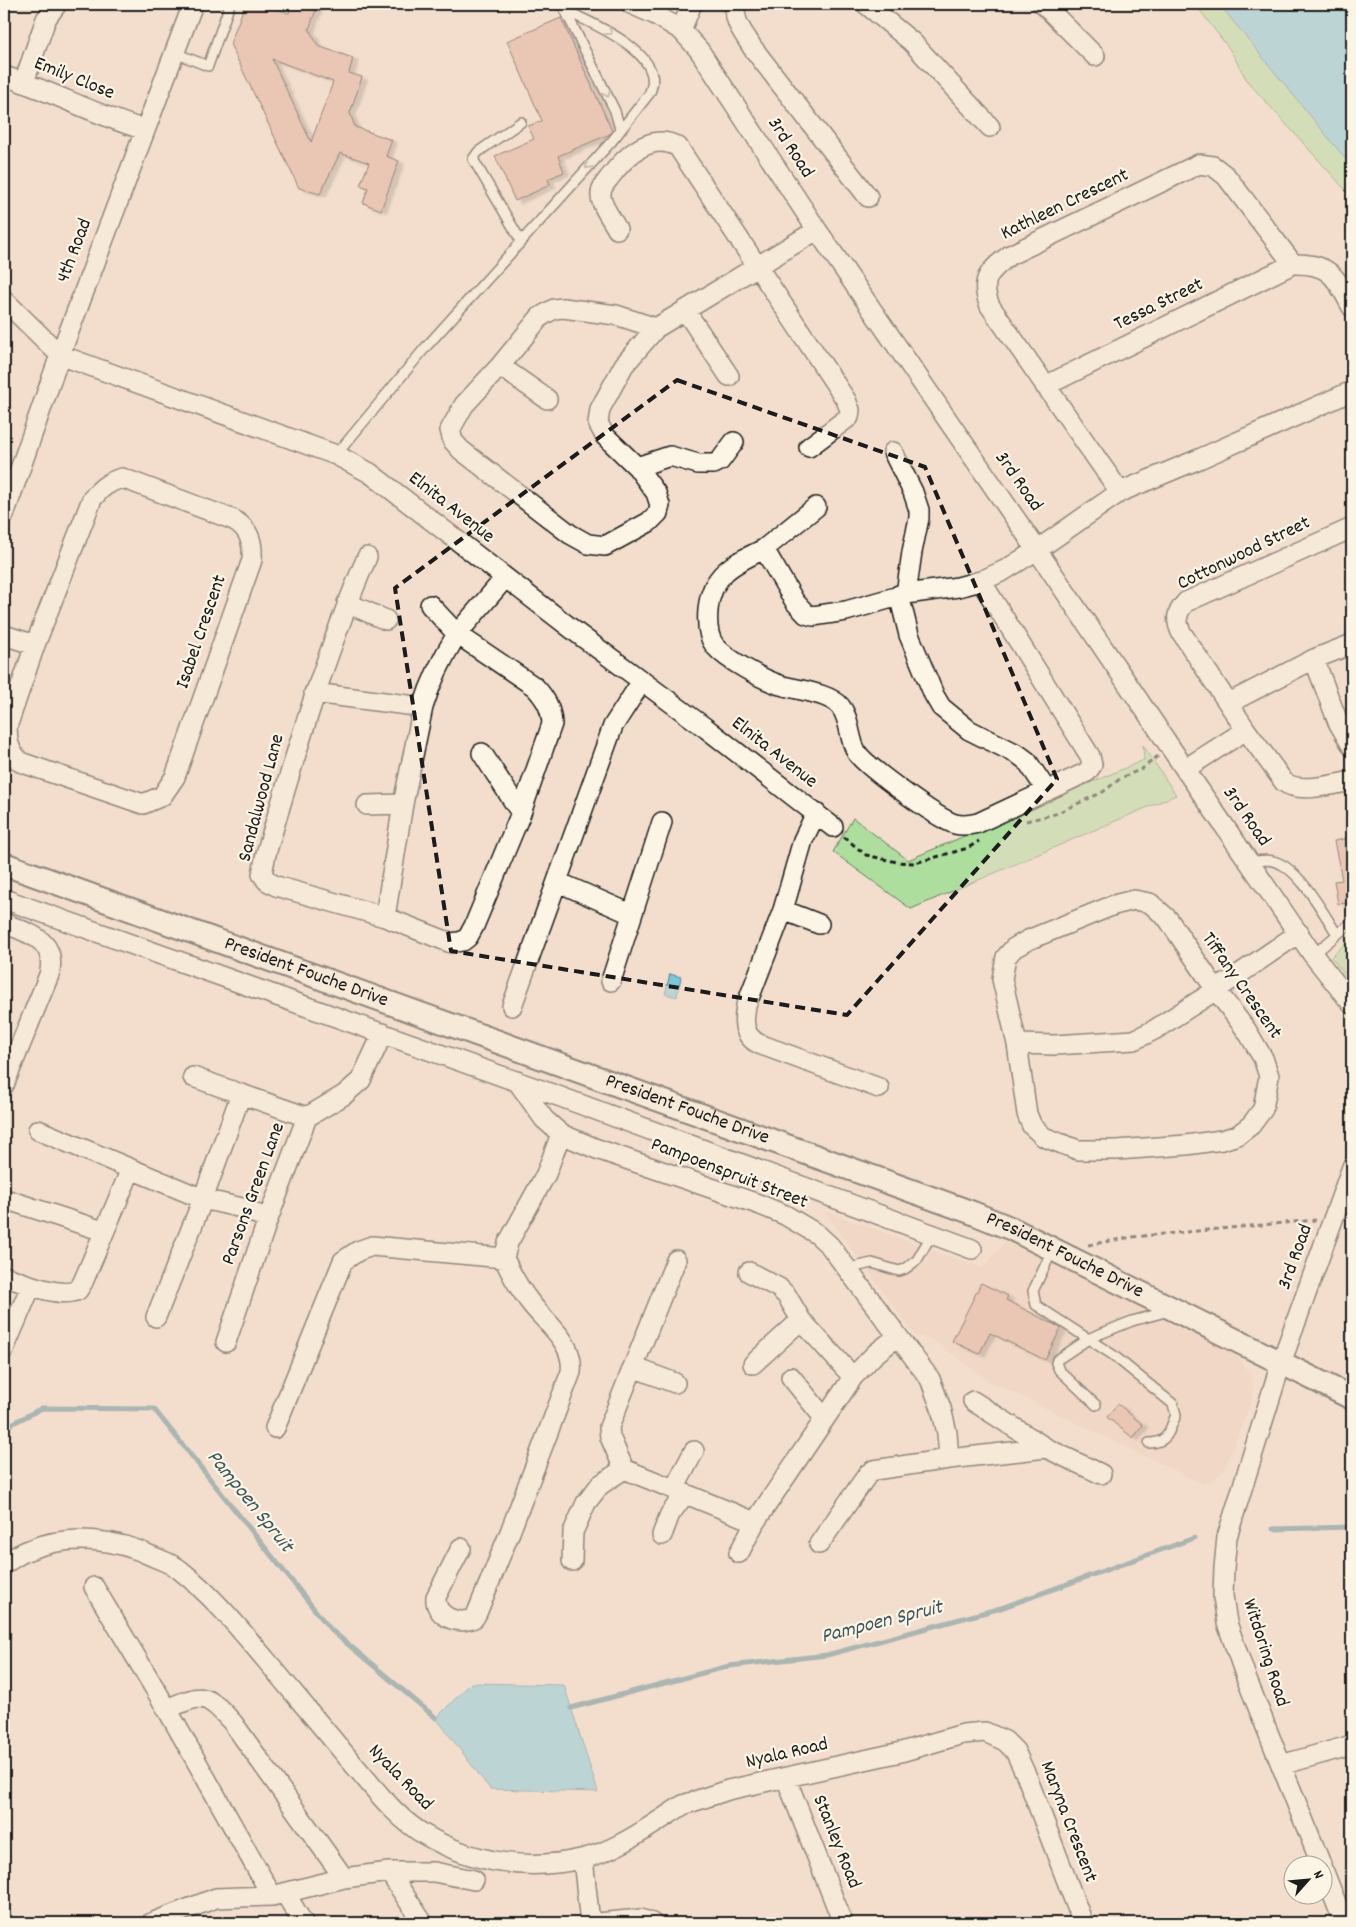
<svg xmlns="http://www.w3.org/2000/svg" width="1356" height="1927" font-family="Dekko,sans-serif">
<style>
.built{fill:#edcebc}
.green{fill:#adde9e;stroke:#647d5d}
.water{fill:#7dc7dd;stroke:#568390}
.lines{fill:none;stroke-linecap:round;stroke-linejoin:round}
.stream{stroke:#568390;stroke-width:5}
.building{fill:#dfaa94;stroke:#1c1c1c;fill-rule:evenodd;filter:url(#shadow)}
.service-casing{stroke:#1c1c1c;stroke-width:12}
.minor-casing{stroke:#1c1c1c;stroke-width:22}
.tertiary-casing{stroke:#1c1c1c;stroke-width:26}
.path{stroke:#1c1c1c;stroke-width:3;stroke-dasharray:5 4;stroke-linecap:butt}
.service{stroke:#fcf5e5;stroke-width:9}
.minor{stroke:#fcf5e5;stroke-width:19}
.tertiary{stroke:#fcf5e5;stroke-width:22}
.oneway{stroke:#97938b}
.marked{fill:none;stroke:#1c1c1c;stroke-width:4;stroke-dasharray:10 6;stroke-linejoin:round}
.labels{text-anchor:middle;dominant-baseline:central;stroke-width:4.5;stroke-linejoin:round;paint-order:stroke}
.street-label{font-size:20px;fill:#1c1c1c;stroke:#fcf5e5}
.water-label{font-size:21px;font-style:italic;fill:#3e5860;stroke:#fcf5e5}
</style>
<defs>
<filter id="shadow"><feDropShadow dx="5.5" dy="3" stdDeviation="1" flood-color="#0004"/></filter>
</defs>
<rect width="100%" height="100%" fill="#f3decd"/>
<filter id="ink" filterUnits="userSpaceOnUse"><feTurbulence type="fractalNoise" baseFrequency=".02" numOctaves="2"/><feDisplacementMap in="SourceGraphic" scale="10" xChannelSelector="R" yChannelSelector="G"/><feConvolveMatrix kernelMatrix="1 2 1 2 8 2 1 2 1" color-interpolation-filters="sRGB"/></filter>
<g filter="url(#ink)">
<path class="built" d="M 824,1211 L 982,1268 L 1006,1241 L 1236,1355 L 1253,1377 L 1252,1400 L 1224,1470 L 1212,1481 L 1203,1484 L 989,1381 L 933,1340 L 915,1335 Z"/>
<path class="green" d="M 1195,4 L 1352,4 L 1352,197 L 1248,82 L 1230,50 Z
M 1143,745 L 1176,795 L 911,909 L 833,852 L 853,818 L 908,860 L 1144,760 Z
M 1352,937 L 1352,983 L 1331,957 Z"/>
<path class="water" d="M 1219,4 L 1352,4 L 1352,167 Z
M 670,974 L 681,977 L 677,997 L 665,994 Z
M 471,1683 L 564,1685 L 598,1792 L 490,1789 L 436,1718 Z"/>
<g class="lines">
<path class="stream" d="M 4,1428 L 42,1408 L 154,1409 L 331,1630 L 436,1718
M 1273,1529 L 1352,1527
M 571,1708 L 729,1666 L 827,1655 L 1001,1608 L 1194,1538"/>
</g>
<path class="building" d="M 245,4 L 260,4 L 289,13 L 292,4 L 318,4 L 309,29 L 318,46 L 353,58 L 349,73 L 362,77 L 350,113 L 355,127 L 392,140 L 386,156 L 399,161 L 381,210 L 363,203 L 368,188 L 360,185 L 369,163 L 340,153 L 320,194 L 299,188 L 230,44 ZM 272,59 L 333,82 L 311,142 Z
M 561,18 L 612,131 L 610,134 L 558,156 L 564,172 L 548,179 L 550,185 L 515,201 L 495,156 L 534,139 L 528,126 L 542,121 L 507,41 Z
M 1352,837 L 1352,902 L 1338,904 L 1334,881 L 1342,880 L 1334,841 Z
M 981,1283 L 1008,1296 L 1006,1300 L 1061,1328 L 1045,1360 L 990,1333 L 979,1354 L 952,1341 Z
M 1118,1404 L 1143,1425 L 1133,1438 L 1107,1417 Z"/>
<g class="lines">
<defs>
<path id="service" d="M 562,4 L 615,111 L 620,129
M 175,53 L 208,66 L 230,4
M 521,241 L 473,159 L 478,152 L 521,122
M 336,455 L 425,348 L 612,141 L 649,94 C 670,55 592,23 566,11
M 1250,862 C 1257,861 1266,859 1273,861 C 1299,867 1323,913 1337,934
M 1313,955 L 1352,922
M 1053,1249 L 1033,1291 L 1036,1305 L 1113,1355 L 1173,1404 L 1176,1415 C 1169,1430 1169,1443 1149,1443
M 846,1269 L 872,1263 L 899,1271 L 905,1269 L 917,1260 L 932,1234
M 1096,1405 L 1059,1370 L 1056,1363 L 1057,1360 L 1090,1338 L 1132,1321 L 1169,1311"/>
<path id="minor" d="M 631,4 L 656,15 L 681,30 L 699,50 L 817,230 L 1037,550 L 1185,769 L 1313,955 L 1352,1004
M 736,4 C 732,21 744,33 752,47 L 868,197
M 866,4 L 912,42 L 990,127
M 1043,4 L 1095,56
M 681,30 L 692,4
M 4,76 C 52,91 97,116 145,130
M 24,82 L 46,19 L 57,4
M 617,229 C 612,219 600,205 601,194 C 601,187 606,182 610,177 C 625,157 651,131 678,147 L 846,400 L 850,410 L 849,417 L 809,447
M 4,300 L 60,355 L 336,455 L 370,473 L 581,636 L 707,729 L 833,827
M 685,310 L 729,376
M 656,328 L 616,315 L 563,308 L 554,309 L 540,317 L 500,366 L 464,405 L 450,430 L 453,441 L 461,450 L 570,534 L 588,544 L 605,546 L 649,522 L 658,513 L 660,505 L 656,493 L 637,467 L 605,436 L 598,423 L 600,409 L 624,365 L 656,328 L 817,230
M 500,366 L 547,399
M 1045,386 L 1293,264 C 1331,263 1335,277 1352,307
M 893,452 L 913,492 L 919,510 L 919,518 L 912,552 L 906,594
M 637,467 L 670,456 L 698,464 L 714,464 L 720,461 L 734,442
M 122,478 L 234,520 C 250,530 253,542 252,560 L 175,777 L 162,796 L 143,804 L 20,762 L 12,752 L 8,742 L 7,727 L 35,645 L 92,499 C 101,488 108,482 122,478 Z
M 1120,492 L 990,306 C 979,280 989,271 1010,255 L 1199,164 L 1213,166 L 1226,176 L 1293,264
M 4,515 L 60,355 L 193,4
M 1352,528 L 1186,602 C 1177,612 1175,619 1181,632 L 1246,730 L 1284,782 C 1299,794 1334,784 1352,781
M 764,549 L 816,507
M 367,557 C 325,654 296,752 266,854 L 262,874 L 267,881 L 276,886 L 385,917 L 451,943 L 463,941 L 468,937 L 474,926 L 521,813 L 552,724 C 551,708 546,699 535,687 L 457,634 L 505,578
M 981,581 L 1090,756 L 1092,765 L 1087,772 L 978,823 C 970,825 963,826 955,824 C 938,819 867,767 857,753 C 848,738 851,719 840,706 C 829,693 797,690 780,685 C 762,679 727,660 715,646 C 707,636 707,622 708,610 C 711,573 735,563 764,549 L 795,602 L 806,614 L 813,616 L 846,611 L 906,594 L 958,587 L 981,581 L 1005,570 L 1037,550 L 1120,492 L 1199,459 L 1352,391
M 899,595 L 909,635 L 934,695 L 941,707 L 969,730 L 1019,755 L 1027,761 L 1047,791
M 347,603 L 386,620
M 4,635 L 35,645
M 1314,659 L 1352,644
M 314,693 L 423,707 C 431,681 443,657 457,634 L 430,605
M 1229,703 L 1314,659 L 1338,722 L 1352,746
M 482,753 L 521,813
M 1185,769 L 1246,730
M 367,805 L 403,804
M 816,813 L 803,840 L 783,910 L 746,1006 C 743,1022 743,1036 759,1044 L 879,1088
M 558,882 L 631,914
M 4,899 L 558,1096 L 972,1249
M 1134,900 L 1150,903 L 1168,919 L 1216,990 L 1247,1031 L 1263,1058 L 1269,1076 L 1263,1109 L 1251,1125 L 1238,1135 L 1222,1140 L 1186,1145 L 1117,1150 L 1078,1150 L 1044,1137 L 1032,1126 L 1027,1114 L 1017,1044 L 1002,979 L 1006,957 L 1014,948 L 1028,940 L 1114,905 Z
M 783,910 L 819,924
M 385,917 L 403,804 L 423,707
M 4,923 C 30,934 58,940 49,975 L 4,1085
M 611,981 L 662,822
M 512,1006 L 613,726 L 642,681
M 1017,1044 L 1055,1045 L 1134,1040 L 1154,1030 L 1216,990 L 1299,933
M 193,1077 L 241,1094
M 517,1081 L 544,1119 L 561,1134 L 597,1149 L 758,1204 L 785,1215 L 817,1234 L 830,1246 L 930,1379 L 941,1408 L 947,1433 L 949,1459 L 874,1470 L 868,1474 L 819,1544
M 38,1130 L 203,1199 L 242,1208 L 268,1219
M 8,1200 L 103,1231
M 676,1260 L 609,1427 L 610,1437 L 624,1469 L 755,1522
M 749,1272 L 779,1288 L 787,1296 L 801,1320 L 853,1377
M 4,1276 C 21,1282 61,1299 78,1290 L 83,1282 L 131,1169
M 156,1317 L 203,1199 L 241,1094 L 307,1117
M 226,1342 L 268,1219 L 307,1117 L 344,1095 L 361,1080 L 383,1033
M 4,1349 L 31,1286
M 753,1364 L 801,1320
M 633,1367 L 675,1383
M 791,1377 L 824,1418
M 973,1401 L 1046,1448
M 275,1428 L 343,1261 L 358,1251 L 372,1246 L 504,1258
M 949,1459 L 1046,1448 L 1101,1474
M 674,1489 L 694,1451
M 662,1535 L 670,1514 L 685,1494
M 461,1548 L 436,1597 C 434,1616 458,1626 474,1618 L 477,1613 L 510,1532 L 571,1372 C 575,1342 545,1323 529,1301 C 519,1288 511,1274 504,1258 L 508,1243 L 546,1174 L 561,1134
M 739,1553 L 755,1522 L 853,1377 L 875,1354 L 897,1337
M 572,1561 L 573,1532 L 586,1503 L 600,1485 L 624,1469
M 4,1564 C 12,1559 20,1553 29,1550 C 69,1533 117,1539 154,1557 C 163,1561 173,1564 180,1570 C 213,1596 239,1628 266,1660 C 295,1695 325,1730 354,1765 C 375,1789 397,1819 425,1835 C 473,1863 527,1871 581,1859 C 616,1852 653,1824 683,1805 L 728,1790 L 901,1752 L 963,1734 L 985,1732 L 1005,1741 L 1015,1751 L 1027,1777 L 1083,1923
M 94,1587 L 167,1709 L 272,1896
M 167,1709 C 203,1693 206,1693 233,1723 L 344,1878
M 1281,1765 L 1352,1745
M 786,1778 L 843,1923
M 583,1859 L 590,1923
M 1321,1864 L 1247,1680 L 1227,1623 L 1223,1596 L 1224,1568 L 1227,1537 L 1281,1363 L 1352,1167
M 389,1872 L 423,1923
M 1324,1872 L 1344,1923
M 285,1893 L 303,1923
M 151,1923 L 216,1898 L 272,1896 L 344,1878 L 389,1872 L 434,1872 L 474,1880
M 597,1923 L 641,1919 L 652,1923"/>
<g id="tertiary">
<path id="s1" d="M 4,864 L 973,1213 L 1010,1228 L 1352,1398"/>
</g>
</defs>
<use href="#service" class="service-casing"/>
<use href="#minor" class="minor-casing"/>
<use href="#tertiary" class="tertiary-casing"/>
<path class="path" d="M 1026,821 L 1055,814 L 1103,792 L 1121,778 L 1142,769 L 1158,756
M 844,837 L 866,855 L 897,862 L 915,863 L 968,848 L 979,841
M 1088,1245 L 1132,1237 L 1316,1220"/>
<use href="#service" class="service"/>
<use href="#minor" class="minor"/>
<use href="#tertiary" class="tertiary"/>
</g>
<defs><path id="oneway-chevron" d="M-2-3.5L2.5 0L-2 3.5" fill="none" stroke-width="1.6" stroke-linecap="round" stroke-linejoin="round" transform="scale(1.25)"/></defs>
<g class="oneway">
<use href="#oneway-chevron" transform="translate(609 32) rotate(33)"/>
<use href="#oneway-chevron" transform="translate(607 94) rotate(65)"/>
<use href="#oneway-chevron" transform="translate(588 166) rotate(132)"/>
</g>
</g>
<path d="M0 0H1356V1927H0ZM 677,380 L 925,467 L 1057,779 L 847,1015 L 451,951 L 395,588 Z" fill="#f3decd" fill-opacity=".55" fill-rule="evenodd"/>
<path class="marked" d="M 677,380 L 925,467 L 1057,779 L 847,1015 L 451,951 L 395,588 Z"/>
<g class="labels">
<g class="street-label">
<text transform="translate(74 79) rotate(22)">Emily Close</text>
<text transform="translate(790 148) rotate(57)">3rd Road</text>
<text transform="translate(1065 205) rotate(-26)">Kathleen Crescent</text>
<text transform="translate(75 251) rotate(-69)">4th Road</text>
<text transform="translate(1159 305) rotate(-26)">Tessa Street</text>
<text transform="translate(1018 482) rotate(55)">3rd Road</text>
<text transform="translate(451 508) rotate(38)">Elnita Avenue</text>
<text transform="translate(1244 554) rotate(-26)">Cottonwood Street</text>
<text transform="translate(202 632) rotate(-71)">Isabel Crescent</text>
<text transform="translate(774 753) rotate(38)">Elnita Avenue</text>
<text transform="translate(262 798) rotate(-75)">Sandalwood Lane</text>
<text transform="translate(1246 817) rotate(55)">3rd Road</text>
<text stroke="none"><textPath href="#s1" startOffset="321">President Fouche Drive</textPath></text>
<text transform="translate(1241 986) rotate(55)">Tiffany Crescent</text>
<text stroke="none"><textPath href="#s1" startOffset="726">President Fouche Drive</textPath></text>
<text transform="translate(729 1174) rotate(21)">Pampoenspruit Street</text>
<text transform="translate(254 1194) rotate(-70)">Parsons Green Lane</text>
<text stroke="none"><textPath href="#s1" startOffset="1131">President Fouche Drive</textPath></text>
<text transform="translate(1296 1257) rotate(-70)">3rd Road</text>
<text transform="translate(1265 1653) rotate(72)">Witdoring Road</text>
<text transform="translate(787 1754) rotate(-13)">Nyala Road</text>
<text transform="translate(400 1778) rotate(46)">Nyala Road</text>
<text transform="translate(1068 1822) rotate(69)">Maryna Crescent</text>
<text transform="translate(836 1842) rotate(68)">Stanley Road</text>
</g>
<g class="water-label">
<text transform="translate(249 1502) rotate(51)">Pampoen Spruit</text>
<text transform="translate(882 1623) rotate(-14)">Pampoen Spruit</text>
</g>
</g>
<rect width="1356" height="1927" fill="none" stroke="#fcf5e5" stroke-width="20"/>
<rect x="10" y="10" width="1336" height="1907" fill="none" stroke="#1c1c1c" stroke-width="2" filter="url(#ink)"/>
<g transform="translate(1308 1880) rotate(63)"><circle r="24" fill="#fcf5e5" stroke="#a29e95"/>
<path d="M0-4L9 19L0 12L-9 19Z" fill="#1c1c1c"/>
<text y="-8" font-size="14" font-weight="bold" text-anchor="middle" fill="#1c1c1c">N</text>
</g>
</svg>
